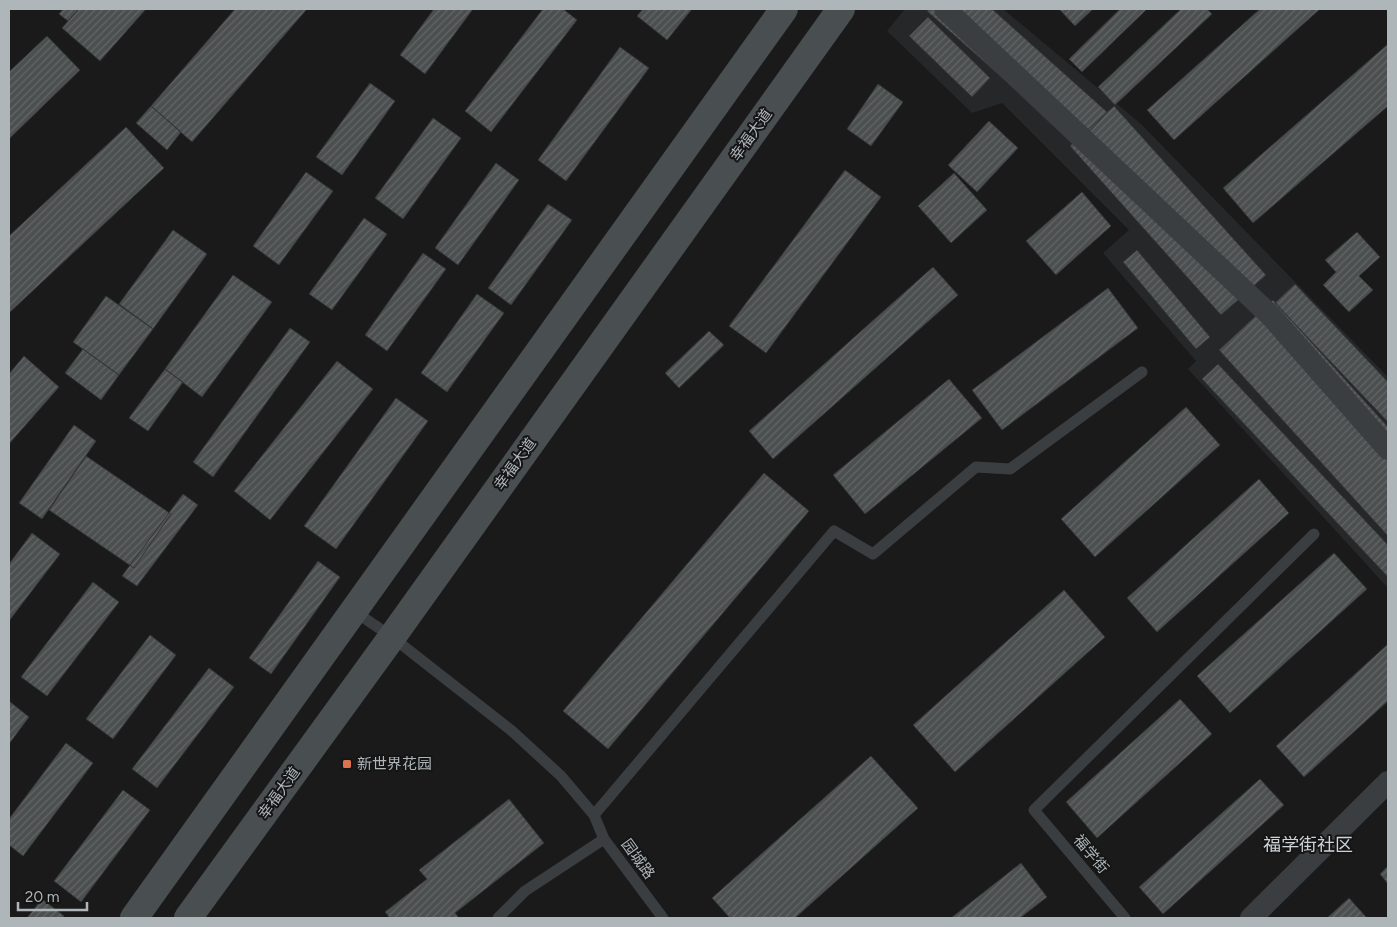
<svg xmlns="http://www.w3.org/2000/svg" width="1397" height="927" font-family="Figtree,'Noto Sans SC',sans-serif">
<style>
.built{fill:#262728}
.building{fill:url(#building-hatch);stroke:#343537}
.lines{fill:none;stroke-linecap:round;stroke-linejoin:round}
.service{stroke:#3b3e40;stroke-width:11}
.minor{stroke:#3b3e40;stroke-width:22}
.secondary{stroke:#494e50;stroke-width:28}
.poi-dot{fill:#de724f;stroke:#151516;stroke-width:2}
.labels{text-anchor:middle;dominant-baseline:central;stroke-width:4;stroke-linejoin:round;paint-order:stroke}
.street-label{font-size:15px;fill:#aeb6b9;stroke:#151516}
.poi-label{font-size:15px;fill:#aeb6b9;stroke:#151516;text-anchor:start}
.quarter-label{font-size:18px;fill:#ced3d6;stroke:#151516}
</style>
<defs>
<pattern id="building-hatch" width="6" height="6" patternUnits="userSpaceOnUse" patternTransform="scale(1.25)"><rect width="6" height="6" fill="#4c4f50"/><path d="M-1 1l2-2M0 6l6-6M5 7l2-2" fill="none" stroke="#636667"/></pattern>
</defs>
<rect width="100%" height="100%" fill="#1a1a1b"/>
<path class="built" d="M 905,9 L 1003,9 L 1141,124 L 1388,377 L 1388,588 L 1188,369 L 1196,361 L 1103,253 L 1129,230 L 1002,103 L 972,113 L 887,31 Z"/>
<path class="building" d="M 63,9 L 79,9 L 68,21 L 59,14 Z
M 79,9 L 146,9 L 100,61 L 62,28 Z
M 235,9 L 307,9 L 192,142 L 151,106 Z
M 434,9 L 473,9 L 425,74 L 400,55 Z
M 543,9 L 563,9 L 577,20 L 491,132 L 465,111 Z
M 643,9 L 692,9 L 667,40 L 637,16 Z
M 930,9 L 992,9 L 1107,112 L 1078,145 L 927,11 Z
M 1059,9 L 1093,9 L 1075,26 Z
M 1120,9 L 1147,9 L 1082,72 L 1069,59 Z
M 1181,9 L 1207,9 L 1212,14 L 1115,105 L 1098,87 Z
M 1260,9 L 1320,9 L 1174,140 L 1147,110 Z
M 928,17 L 990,78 L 972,97 L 909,36 Z
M 47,36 L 80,70 L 9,139 L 9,72 Z
M 1388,44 L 1388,106 L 1253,223 L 1223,188 Z
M 620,47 L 649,68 L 566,181 L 538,160 Z
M 370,83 L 395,101 L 342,175 L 316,157 Z
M 878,84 L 903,102 L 871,146 L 847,129 Z
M 151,106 L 181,132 L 167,150 L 136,123 Z
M 1114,106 L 1266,275 L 1221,315 L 1070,146 Z
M 433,118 L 461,138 L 403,219 L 375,198 Z
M 989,121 L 1018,148 L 977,192 L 948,165 Z
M 126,127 L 164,168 L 9,313 L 9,236 Z
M 496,163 L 519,180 L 458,265 L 435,248 Z
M 845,170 L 881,197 L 766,353 L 729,326 Z
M 306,172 L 333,191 L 279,265 L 253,246 Z
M 954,173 L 987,210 L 951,243 L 918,206 Z
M 1082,192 L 1111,226 L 1056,275 L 1026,241 Z
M 548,204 L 572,220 L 511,305 L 488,288 Z
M 364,218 L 387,234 L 332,310 L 309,294 Z
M 173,230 L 207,254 L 153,329 L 119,304 Z
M 1357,232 L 1380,257 L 1359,276 L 1373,290 L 1349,312 L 1323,285 L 1336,272 L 1325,260 Z
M 1137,250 L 1210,337 L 1196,349 L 1123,262 Z
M 423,253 L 446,269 L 387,351 L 365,335 Z
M 933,267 L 958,295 L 773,459 L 749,431 Z
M 233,275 L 272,302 L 202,397 L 165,369 Z
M 1295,284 L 1388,382 L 1388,422 L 1275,303 Z
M 1108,288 L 1138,328 L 1002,430 L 972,390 Z
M 477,294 L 504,313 L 447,392 L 421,373 Z
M 106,296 L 153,329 L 119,375 L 73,342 Z
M 1273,300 L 1388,427 L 1388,536 L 1219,350 Z
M 290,328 L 310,342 L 213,477 L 193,462 Z
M 709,331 L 724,345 L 679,388 L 665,373 Z
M 83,349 L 119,375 L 101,400 L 65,373 Z
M 24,356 L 59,387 L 9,444 L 9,374 Z
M 337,361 L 373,389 L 270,520 L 234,491 Z
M 1218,364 L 1388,545 L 1388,577 L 1202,379 Z
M 165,369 L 183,382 L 148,431 L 129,418 Z
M 949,379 L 982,418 L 865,514 L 833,475 Z
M 396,398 L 428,421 L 336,549 L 304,526 Z
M 1186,407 L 1220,445 L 1095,557 L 1061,519 Z
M 74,425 L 96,441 L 42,519 L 19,503 Z
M 86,456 L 171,514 L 134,568 L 49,510 Z
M 764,473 L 809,511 L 608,749 L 563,711 Z
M 1259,479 L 1289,513 L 1157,632 L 1127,598 Z
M 183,494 L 198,505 L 137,586 L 122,576 Z
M 32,533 L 60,554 L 9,621 L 9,564 Z
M 1334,553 L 1367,589 L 1230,713 L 1197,676 Z
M 318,561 L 340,577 L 271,674 L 249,658 Z
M 93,582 L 119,602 L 47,696 L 21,677 Z
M 1064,590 L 1105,637 L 955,772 L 913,725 Z
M 150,635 L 176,655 L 113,739 L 86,719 Z
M 1388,644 L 1388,701 L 1304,777 L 1276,746 Z
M 209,668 L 234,687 L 157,788 L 132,769 Z
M 1180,699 L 1212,734 L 1097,838 L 1066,802 Z
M 9,701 L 29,717 L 9,744 Z
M 66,743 L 93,763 L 23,856 L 9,845 L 9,819 Z
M 871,756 L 918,808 L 795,918 L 730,918 L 712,898 Z
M 1260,779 L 1284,805 L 1163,914 L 1139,887 Z
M 123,790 L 150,810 L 81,902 L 54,881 Z
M 509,799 L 544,843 L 455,913 L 459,918 L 390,918 L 385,912 L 427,879 L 419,870 Z
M 1021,863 L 1047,897 L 1020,918 L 951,918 Z
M 1388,866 L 1388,884 L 1380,874 Z
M 1349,898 L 1367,918 L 1327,918 Z
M 42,899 L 64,916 L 63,918 L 27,918 Z"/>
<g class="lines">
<path class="service" d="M 354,611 L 392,637 L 512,731 L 561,776 L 594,815 L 604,839 L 663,918
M 594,815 L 834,531 L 873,554 L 976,467 L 1010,469 L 1142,372
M 498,918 L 525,891 L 604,839
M 1125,918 L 1034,810 L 1314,534"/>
<path class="minor" d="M 945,9 L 1271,316 L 1388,449
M 1251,918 L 1388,782"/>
<path class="secondary" d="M 134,918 L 784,9
M 188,918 L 392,637 L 841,9"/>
</g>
<rect class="poi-dot" x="342" y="759" width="10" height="10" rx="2.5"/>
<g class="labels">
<g class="street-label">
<text transform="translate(751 135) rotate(-54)">幸福大道</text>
<text transform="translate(515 464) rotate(-54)">幸福大道</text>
<text transform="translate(279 793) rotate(-54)">幸福大道</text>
<text transform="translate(1091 854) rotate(50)">福学街</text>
<text transform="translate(638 859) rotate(54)">园城路</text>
</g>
<g class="poi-label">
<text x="357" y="764">新世界花园</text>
</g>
<g class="quarter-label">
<text x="1308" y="845">福学街社区</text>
</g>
</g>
<rect width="1397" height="927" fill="none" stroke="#aeb6b9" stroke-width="20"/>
<path d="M18 902v8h69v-8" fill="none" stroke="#aeb6b9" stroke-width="2.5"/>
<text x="25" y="902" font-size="15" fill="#aeb6b9" stroke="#151516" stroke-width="4" paint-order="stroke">20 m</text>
</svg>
